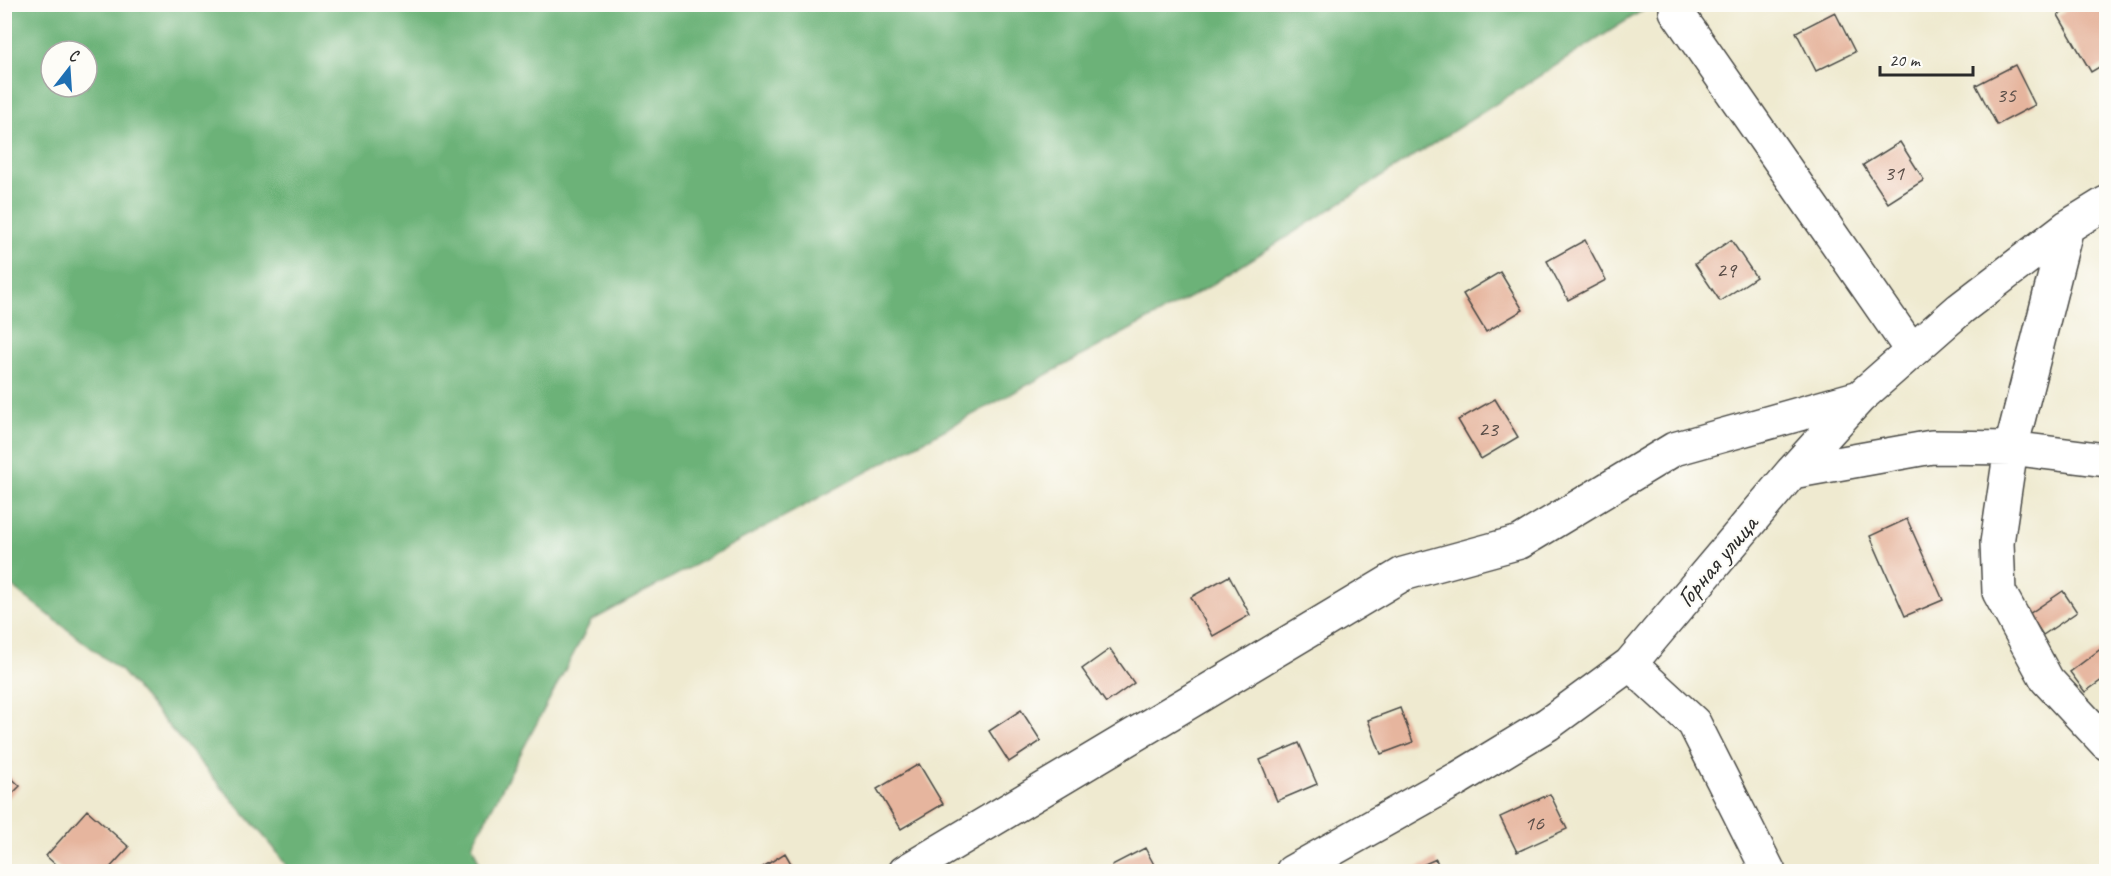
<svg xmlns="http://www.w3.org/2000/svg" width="2111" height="876" font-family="Caveat,sans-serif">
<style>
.forest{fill:#6cb278;stroke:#4c6e52;stroke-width:1.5;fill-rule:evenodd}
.building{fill:#e6b59e}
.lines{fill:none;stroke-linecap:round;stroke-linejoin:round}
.minor-casing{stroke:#484844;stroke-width:36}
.minor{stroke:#fff;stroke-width:33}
.labels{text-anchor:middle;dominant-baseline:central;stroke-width:4.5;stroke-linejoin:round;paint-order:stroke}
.number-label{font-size:22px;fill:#5a4e48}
.street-label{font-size:26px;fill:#2b2b2b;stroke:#fdfcf7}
</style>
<rect width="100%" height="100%" fill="#fdfcf7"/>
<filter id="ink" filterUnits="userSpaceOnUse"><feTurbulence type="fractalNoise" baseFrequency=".0167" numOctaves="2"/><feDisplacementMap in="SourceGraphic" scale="12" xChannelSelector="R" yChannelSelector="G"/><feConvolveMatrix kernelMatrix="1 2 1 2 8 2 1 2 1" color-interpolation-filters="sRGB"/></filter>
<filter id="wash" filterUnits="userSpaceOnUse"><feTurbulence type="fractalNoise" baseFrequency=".008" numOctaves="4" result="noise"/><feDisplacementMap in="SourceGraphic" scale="24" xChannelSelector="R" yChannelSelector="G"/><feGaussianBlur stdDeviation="1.35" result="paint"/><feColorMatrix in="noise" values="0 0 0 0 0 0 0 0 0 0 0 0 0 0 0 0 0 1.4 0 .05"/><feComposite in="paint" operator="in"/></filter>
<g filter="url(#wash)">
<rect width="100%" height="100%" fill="#efead0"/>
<path class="forest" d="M 4,5 L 5,4 L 1651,5 L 1205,289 L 591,621 L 472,845 L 483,872 L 290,871 L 274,848 L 121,671 L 5,581 ZM 51,51 L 87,51 L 87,87 L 51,87 Z"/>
<g id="blocks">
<path class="building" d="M 2077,4 L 2099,4 L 2106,17 L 2106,63 L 2091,72 L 2058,15 Z
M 1835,12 L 1855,52 L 1816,71 L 1796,32 Z
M 2015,65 L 2035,105 L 1997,125 L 1976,85 Z
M 1900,142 L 1924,180 L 1888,203 L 1863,165 Z
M 1585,240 L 1606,280 L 1568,300 L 1547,261 Z
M 1731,240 L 1756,277 L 1720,301 L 1695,264 Z
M 1500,272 L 1523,310 L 1486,332 L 1463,294 Z
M 1495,399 L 1518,437 L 1481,459 L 1458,420 Z
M 1907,519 L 1943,600 L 1905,616 L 1870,536 Z
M 1229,576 L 1250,615 L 1213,636 L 1191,597 Z
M 2063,591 L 2077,612 L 2043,635 L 2029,614 Z
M 2102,648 L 2106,654 L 2106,677 L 2085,692 L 2070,672 Z
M 1110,649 L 1134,683 L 1106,703 L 1082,669 Z
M 1400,708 L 1413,742 L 1381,754 L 1368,720 Z
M 1021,710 L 1041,741 L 1009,762 L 989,731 Z
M 1299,743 L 1317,784 L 1277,801 L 1260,760 Z
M 919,764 L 943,804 L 901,829 L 877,789 Z
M 4,771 L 20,786 L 4,802 Z
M 1550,794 L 1567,829 L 1517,852 L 1500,817 Z
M 87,810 L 129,847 L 106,872 L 64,872 L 46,856 Z
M 1145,848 L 1158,872 L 1115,872 L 1112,865 Z
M 785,853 L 796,872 L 755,872 Z
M 1436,859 L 1441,872 L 1407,872 Z"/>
</g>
</g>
<g filter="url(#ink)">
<use href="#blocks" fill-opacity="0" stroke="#484844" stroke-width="1.5"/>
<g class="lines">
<defs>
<path id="minor" d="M 1676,11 L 1912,351
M 2067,227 L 2011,448 L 1997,543 L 1999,592 L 2047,680 L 2106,743
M 1792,472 L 1932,447 L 2011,448 L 2106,460
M 1630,664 L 1694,723 L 1769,872
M 905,872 L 1403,574 L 1520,542 L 1674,449 L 1860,397
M 1292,872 L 1459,778 L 1548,724 L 1630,664 L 1792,472 L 1860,397 L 1960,309 L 2067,227 L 2106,203"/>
</defs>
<use href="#minor" class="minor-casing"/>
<use href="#minor" class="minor"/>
</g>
</g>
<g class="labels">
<g class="number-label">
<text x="2006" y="95">35</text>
<text x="1894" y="173">31</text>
<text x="1726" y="270">29</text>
<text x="1488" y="429">23</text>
<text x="1534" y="823">16</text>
</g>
<g class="street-label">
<text transform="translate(1717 561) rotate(-50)">Горная улица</text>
</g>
</g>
<rect width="2111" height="876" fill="none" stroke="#fdfcf7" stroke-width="24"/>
<g transform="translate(69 69) rotate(17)"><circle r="28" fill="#fdfcf7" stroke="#a9a8a5" stroke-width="1.5"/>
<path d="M0-4.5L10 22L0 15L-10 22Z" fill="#1f6fb2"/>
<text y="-9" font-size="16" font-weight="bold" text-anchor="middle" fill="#2b2b2b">С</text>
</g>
<path d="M1880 66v9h93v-9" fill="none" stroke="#2b2b2b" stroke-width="3"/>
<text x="1889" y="66" font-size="18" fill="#2b2b2b" stroke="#fdfcf7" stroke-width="4.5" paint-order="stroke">20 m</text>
</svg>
